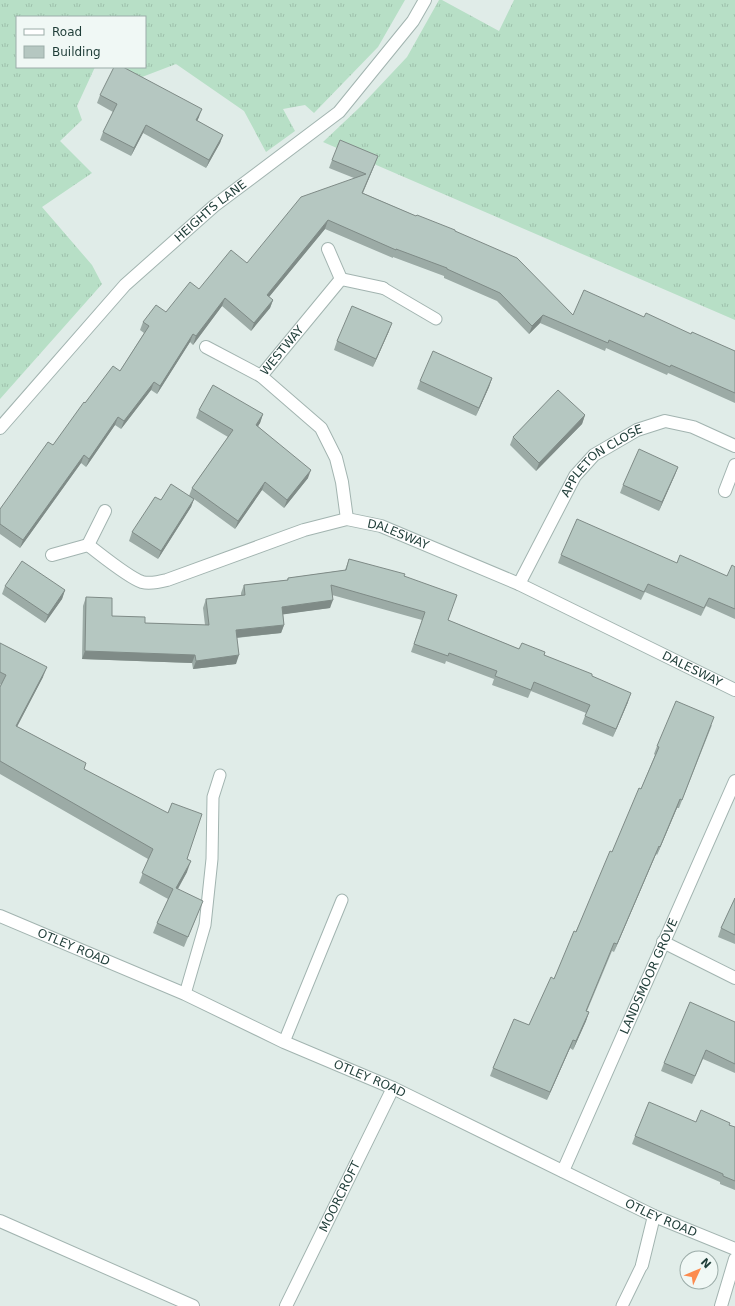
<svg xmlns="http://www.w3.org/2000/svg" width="735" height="1306" font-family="'DejaVu Sans',sans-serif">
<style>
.grass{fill:url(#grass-tufts)}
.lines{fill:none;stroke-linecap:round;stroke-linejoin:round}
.service-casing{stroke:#a2b4b0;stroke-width:13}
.minor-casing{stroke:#a2b4b0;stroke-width:14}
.tertiary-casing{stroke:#a2b4b0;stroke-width:14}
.service{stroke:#fff;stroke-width:11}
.minor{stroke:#fff;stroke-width:12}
.tertiary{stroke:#fff;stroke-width:12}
.wall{fill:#9caba6}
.shaded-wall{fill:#7f8b87}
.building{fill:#b5c7c1;stroke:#7f8b87}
.labels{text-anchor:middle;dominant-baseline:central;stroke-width:3;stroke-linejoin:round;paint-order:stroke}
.street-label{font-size:12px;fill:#1f3d38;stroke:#f0f8f5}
</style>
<defs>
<pattern id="grass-tufts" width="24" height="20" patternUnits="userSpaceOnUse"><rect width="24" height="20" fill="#b7dfc6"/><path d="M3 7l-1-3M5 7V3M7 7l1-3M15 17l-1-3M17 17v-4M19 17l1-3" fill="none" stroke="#9dc0ab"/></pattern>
</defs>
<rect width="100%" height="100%" fill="#e0ece8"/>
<path class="grass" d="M 0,0 L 405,0 L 378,47 L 314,113 L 305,105 L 283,109 L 295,131 L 266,152 L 244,111 L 176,64 L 142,77 L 120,67 L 145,67 L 145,17 L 17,17 L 17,67 L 95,67 L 77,106 L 82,120 L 60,141 L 92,173 L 42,207 L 92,265 L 102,284 L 0,399 Z
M 439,0 L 442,0 L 499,31 L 514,0 L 735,0 L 735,320 L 323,142 L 359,108 L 407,57 Z"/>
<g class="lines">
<defs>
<path id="service" d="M 383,288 L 436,319
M 185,994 L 205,925 L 212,859 L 213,797 L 220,775
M 284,1042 L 342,900
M 622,1306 L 642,1265"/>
<g id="minor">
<path d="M 328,249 L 341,279"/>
<path d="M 206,347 L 261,376"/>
<path d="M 725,491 L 735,465"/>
<path id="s1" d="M 347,519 L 342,482 L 336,458 L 321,428 L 261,376 L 341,279 L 383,288"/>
<path d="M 88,545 L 105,511"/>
<path id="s2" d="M 52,555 L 88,545 C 100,554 129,578 142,582 C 150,584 159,582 167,580 L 304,530 L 347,519 L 381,526 L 519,584 L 735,690"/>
<path id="s3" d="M 519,584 L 575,476 L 594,455 L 637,430 L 665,421 L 693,427 L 735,446"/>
<path d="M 663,942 L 735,978"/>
<path id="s4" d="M 563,1171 L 735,781"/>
<path d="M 0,1221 L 193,1306"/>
<path d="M 642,1265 L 654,1216"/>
<path id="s5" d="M 286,1306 L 393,1088"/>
<path d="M 721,1306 L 735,1259"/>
</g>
<g id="tertiary">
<path id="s6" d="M 0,428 L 125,285 L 214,206 L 339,112 L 413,21 L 425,0"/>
<path id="s7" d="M 0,916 L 185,994 L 284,1042 L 393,1088 L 654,1216 L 735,1249"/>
</g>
</defs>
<use href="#service" class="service-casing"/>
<use href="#minor" class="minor-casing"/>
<use href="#tertiary" class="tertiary-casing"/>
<use href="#service" class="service"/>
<use href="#minor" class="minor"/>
<use href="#tertiary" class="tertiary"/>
</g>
<path class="wall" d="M 100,95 L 199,117 L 197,121 L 223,135 L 220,143 L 206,168 L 143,133 L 131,156 L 100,140 L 103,132 L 113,112 L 97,103 Z
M 332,160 L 375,164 L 363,193 L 416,216 L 455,231 L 573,315 L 644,317 L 735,351 L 735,403 L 668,373 L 667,375 L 606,348 L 605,351 L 540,323 L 529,334 L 497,301 L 444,278 L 444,276 L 393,257 L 393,258 L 325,229 L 269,297 L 273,300 L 270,308 L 251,331 L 222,306 L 193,345 L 190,342 L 157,394 L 151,390 L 121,429 L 115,425 L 86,467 L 81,463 L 20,548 L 0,534 L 0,509 L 53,445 L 85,403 L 120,371 L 144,333 L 140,330 L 143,322 L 166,312 L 199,289 L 247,263 L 354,178 L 329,168 Z
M 389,331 L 373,367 L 334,350 L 337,341 Z
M 492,378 L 489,387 L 476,416 L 417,389 L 420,381 Z
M 199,410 L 263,414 L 260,423 L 258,426 L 308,478 L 284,508 L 262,490 L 235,529 L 194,499 L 191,507 L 158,559 L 129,541 L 132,532 L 161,500 L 189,496 L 192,488 L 228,437 L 196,418 Z
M 585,415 L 582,424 L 536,471 L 510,445 L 513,437 Z
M 678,467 L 659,511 L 620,493 L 623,485 Z
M 561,555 L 677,563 L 727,576 L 735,567 L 735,619 L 706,606 L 701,616 L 645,592 L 641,600 L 558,563 Z
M 349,559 L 404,576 L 448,620 L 519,649 L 544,655 L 592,676 L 628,702 L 613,737 L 582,724 L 586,713 L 531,691 L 528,698 L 492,685 L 494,679 L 446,661 L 445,664 L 411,652 L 422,620 L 332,595 L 330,608 L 283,614 L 284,625 L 281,633 L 237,638 L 236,664 L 193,669 L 192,663 L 82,659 L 83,606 L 86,597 L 112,616 L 145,623 L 205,625 L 203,608 L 206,599 L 241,596 L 241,593 L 244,585 L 287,580 L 288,578 L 345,570 Z
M 5,586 L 65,590 L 62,599 L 45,623 L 2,594 Z
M 0,643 L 43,677 L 17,727 L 84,769 L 187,859 L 187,872 L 178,889 L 199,911 L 184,947 L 153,933 L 157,923 L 168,899 L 139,883 L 148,859 L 0,774 L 0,687 L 1,685 L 0,684 Z
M 712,725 L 679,808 L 677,808 L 657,855 L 656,854 L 614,952 L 612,951 L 587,1011 L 589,1012 L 586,1021 L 573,1050 L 570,1048 L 547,1100 L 490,1076 L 493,1068 L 529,1025 L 554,979 L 641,789 L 655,755 L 654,754 L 657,746 Z
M 735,898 L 735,944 L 718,937 L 721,928 Z
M 735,1022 L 735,1073 L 703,1059 L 692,1084 L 661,1071 L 664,1063 Z
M 696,1122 L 729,1125 L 735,1127 L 735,1190 L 720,1184 L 720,1182 L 632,1144 L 635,1136 Z"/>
<path class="shaded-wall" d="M 202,109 L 199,117 L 193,129 L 196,120 Z
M 146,125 L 143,133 L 131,156 L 134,148 Z
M 223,135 L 220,143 L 206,168 L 209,160 Z
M 378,156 L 375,164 L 359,201 L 362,193 Z
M 328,220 L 325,229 L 264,303 L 267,295 Z
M 225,298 L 222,306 L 193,345 L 196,336 Z
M 273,300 L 270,308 L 251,331 L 254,323 Z
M 543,315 L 540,323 L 529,334 L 532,326 Z
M 392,323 L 389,331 L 373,367 L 376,359 Z
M 193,334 L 190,342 L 157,394 L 160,386 Z
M 492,378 L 489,387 L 476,416 L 479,408 Z
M 154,382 L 151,390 L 121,429 L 124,421 Z
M 263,414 L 260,423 L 253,434 L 256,425 Z
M 585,415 L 582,424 L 536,471 L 539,463 Z
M 118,417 L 115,425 L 86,467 L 89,459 Z
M 84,455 L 81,463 L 20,548 L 23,540 Z
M 678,467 L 675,475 L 659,511 L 662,502 Z
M 311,470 L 308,478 L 284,508 L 287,500 Z
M 265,482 L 262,490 L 235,529 L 238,521 Z
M 194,499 L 191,507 L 158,559 L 161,551 Z
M 65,590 L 62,599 L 45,623 L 48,615 Z
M 333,600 L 330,608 L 279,615 L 282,607 Z
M 284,625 L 281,633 L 233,638 L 236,630 Z
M 85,651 L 195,655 L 192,663 L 82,659 Z
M 239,655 L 236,664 L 193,669 L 196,661 Z
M 47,667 L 43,677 L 12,736 L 16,726 Z
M 631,693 L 628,702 L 613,737 L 616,729 Z
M 680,799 L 677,808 L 657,855 L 660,847 Z
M 659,846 L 656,854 L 614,952 L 617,944 Z
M 191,861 L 187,872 L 172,899 L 176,888 Z
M 589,1012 L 586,1021 L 573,1050 L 576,1041 Z
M 573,1040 L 570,1048 L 547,1100 L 550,1092 Z"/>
<path class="building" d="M 114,67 L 123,67 L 202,109 L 196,120 L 223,135 L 209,160 L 146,125 L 134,148 L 103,132 L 117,104 L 100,95 Z
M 340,140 L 378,156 L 362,193 L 416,216 L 417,215 L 455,230 L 455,231 L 517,258 L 573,315 L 584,290 L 644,317 L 646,313 L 691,334 L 692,332 L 735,351 L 735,393 L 671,365 L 670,367 L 609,340 L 608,343 L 543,315 L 532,326 L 500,293 L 447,269 L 447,268 L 396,249 L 396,250 L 328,220 L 267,295 L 273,300 L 254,323 L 225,298 L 196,336 L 193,334 L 160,386 L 154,382 L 124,421 L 118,417 L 89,459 L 84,455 L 23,540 L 0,524 L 0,509 L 48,442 L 53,445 L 84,402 L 85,403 L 113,366 L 120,371 L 149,326 L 143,322 L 156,305 L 166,312 L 190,282 L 199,289 L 231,250 L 247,263 L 301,197 L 366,174 L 332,160 Z
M 352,306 L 392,323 L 376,359 L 337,341 Z
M 433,351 L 492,378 L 479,408 L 420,381 Z
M 213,385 L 263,414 L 256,425 L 311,470 L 287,500 L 265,482 L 238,521 L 192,488 L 233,430 L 199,410 Z
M 558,390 L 585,415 L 539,463 L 513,437 Z
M 639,449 L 678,467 L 662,502 L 623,485 Z
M 171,484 L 194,499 L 161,551 L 132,532 L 155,497 L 161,500 Z
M 577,519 L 677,563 L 680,555 L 727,576 L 732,565 L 735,567 L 735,609 L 709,598 L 704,608 L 648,584 L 644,592 L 561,555 Z
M 349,559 L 405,574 L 404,576 L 457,595 L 448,620 L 519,649 L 522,643 L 545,652 L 544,655 L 592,674 L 592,676 L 631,693 L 616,729 L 585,716 L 590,705 L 534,682 L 531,690 L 495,676 L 497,671 L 449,653 L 448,656 L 414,644 L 425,612 L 331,585 L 333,600 L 282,607 L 284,625 L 236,630 L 239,655 L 196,661 L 195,655 L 85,651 L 86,597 L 112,598 L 112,616 L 145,617 L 145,623 L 209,625 L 206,599 L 245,595 L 244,585 L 288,580 L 288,578 L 346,570 Z
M 22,561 L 65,590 L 48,615 L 5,586 Z
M 0,643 L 47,667 L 16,726 L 86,763 L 84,769 L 168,813 L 172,803 L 202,814 L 187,859 L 191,861 L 176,888 L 203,901 L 188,937 L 157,923 L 173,889 L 142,873 L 153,849 L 0,761 L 0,687 L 6,675 L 0,672 Z
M 676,701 L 714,717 L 682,800 L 680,799 L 660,847 L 659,846 L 617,944 L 614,943 L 586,1011 L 589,1012 L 576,1041 L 573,1040 L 550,1092 L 493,1068 L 514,1019 L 529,1025 L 551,977 L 554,979 L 574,931 L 576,932 L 610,851 L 612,852 L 639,788 L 641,789 L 659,747 L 657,746 Z
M 735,898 L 735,935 L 721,928 Z
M 690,1002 L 735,1022 L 735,1064 L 706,1050 L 695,1076 L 664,1063 Z
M 649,1102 L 696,1122 L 701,1110 L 730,1123 L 729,1125 L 735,1127 L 735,1181 L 723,1176 L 723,1174 L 635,1136 Z"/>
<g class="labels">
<g class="street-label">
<text stroke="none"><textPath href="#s6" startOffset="303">HEIGHTS LANE</textPath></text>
<text stroke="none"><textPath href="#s1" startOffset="208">WESTWAY</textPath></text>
<text stroke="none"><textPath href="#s3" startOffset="152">APPLETON CLOSE</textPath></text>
<text stroke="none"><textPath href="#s2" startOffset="372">DALESWAY</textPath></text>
<text stroke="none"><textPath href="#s2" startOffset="696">DALESWAY</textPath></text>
<text stroke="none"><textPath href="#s7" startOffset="80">OTLEY ROAD</textPath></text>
<text stroke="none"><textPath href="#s4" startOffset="213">LANDSMOOR GROVE</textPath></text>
<text stroke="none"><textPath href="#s7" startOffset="404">OTLEY ROAD</textPath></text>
<text stroke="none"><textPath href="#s5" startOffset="122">MOORCROFT</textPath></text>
<text stroke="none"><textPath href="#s7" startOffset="727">OTLEY ROAD</textPath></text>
</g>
</g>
<rect x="16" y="16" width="130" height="52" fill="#f0f8f5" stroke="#9cada9"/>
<rect x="24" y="29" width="20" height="6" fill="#ffffff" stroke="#9cada9"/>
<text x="52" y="36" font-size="12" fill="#1f3d38">Road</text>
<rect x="24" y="46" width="20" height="12" fill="#b5c7c1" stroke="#9cada9"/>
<text x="52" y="56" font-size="12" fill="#1f3d38">Building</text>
<g transform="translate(699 1270) rotate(46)"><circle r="19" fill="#f0f8f5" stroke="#9cada9"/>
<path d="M0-3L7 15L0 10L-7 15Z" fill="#fc8b4e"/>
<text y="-6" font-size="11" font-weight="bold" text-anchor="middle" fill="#1f3d38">N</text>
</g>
</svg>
